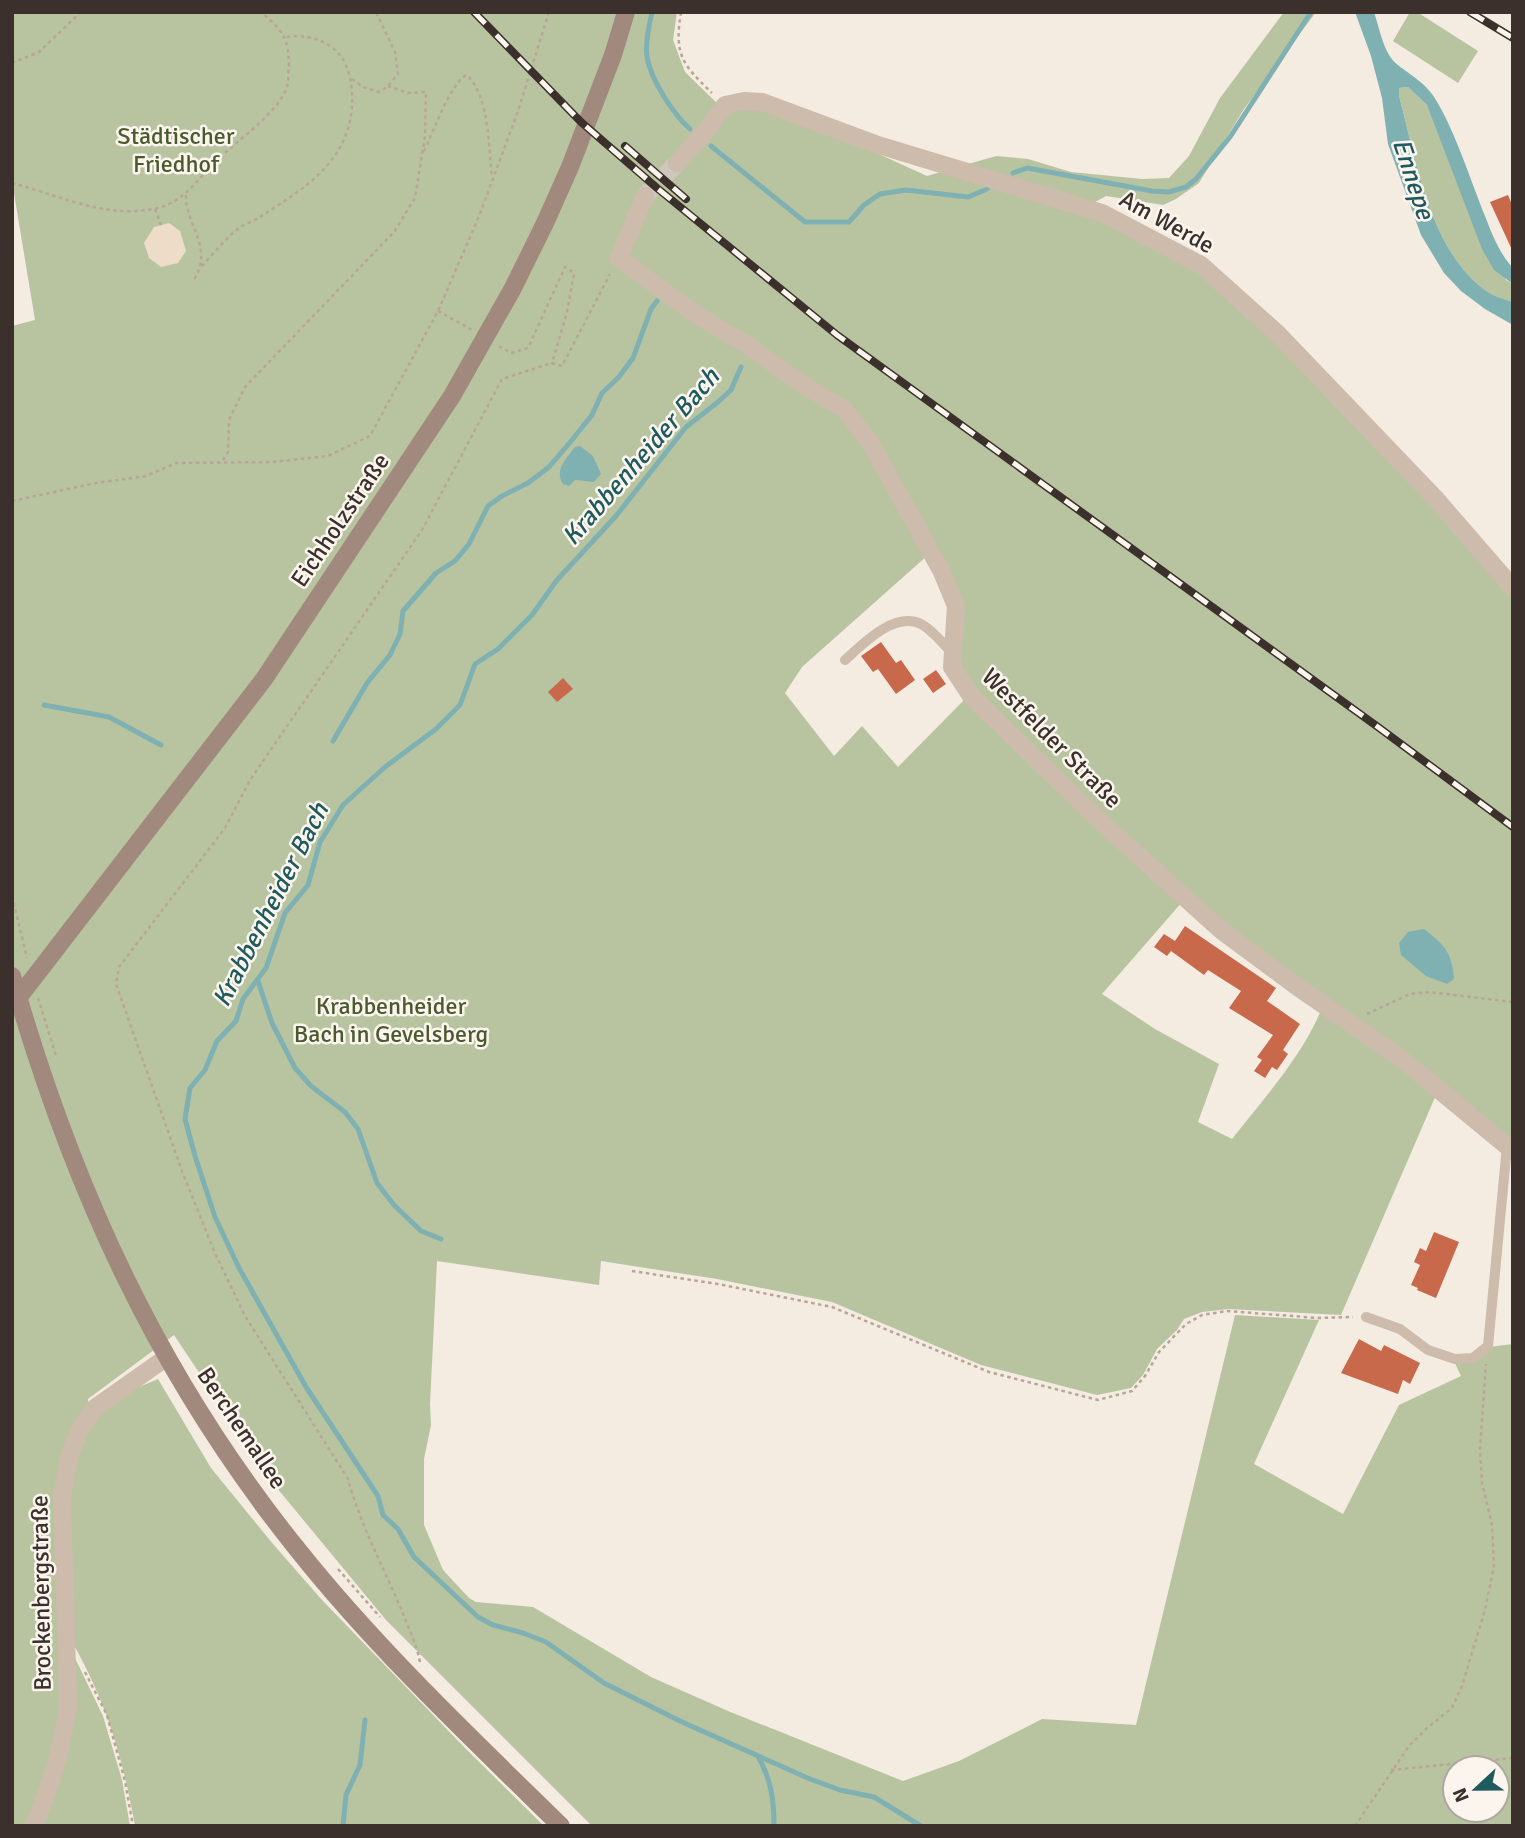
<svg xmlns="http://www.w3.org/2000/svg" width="1525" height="1838" font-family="Signika,sans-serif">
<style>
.green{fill:#b8c4a0;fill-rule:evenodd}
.plaza{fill:#ecdcc8}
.water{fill:#7fb0b2}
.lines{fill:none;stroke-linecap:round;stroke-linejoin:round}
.stream{stroke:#7fb0b2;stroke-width:5}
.building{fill:#c8694b}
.street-tunnel{stroke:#cfc6bd;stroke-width:18;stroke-dasharray:18 9;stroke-linecap:butt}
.path{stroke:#b9a596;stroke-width:2.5;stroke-dasharray:3.5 3.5;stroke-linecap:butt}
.lane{stroke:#cdbbac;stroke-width:10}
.street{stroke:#cdbbac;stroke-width:18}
.secondary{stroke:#a18a7d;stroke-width:18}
.rail-casing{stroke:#3b302b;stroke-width:8}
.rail{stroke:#fbf5ee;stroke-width:5;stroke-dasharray:16;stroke-linecap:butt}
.labels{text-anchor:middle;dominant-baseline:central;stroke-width:5;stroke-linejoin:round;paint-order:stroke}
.park-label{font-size:24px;fill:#4a5a2e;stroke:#fbf5ee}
.street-label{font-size:24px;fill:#3b302b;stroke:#fbf5ee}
.water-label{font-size:26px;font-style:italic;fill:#1f5a5e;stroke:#fbf5ee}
</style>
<rect width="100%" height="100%" fill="#f4ebe1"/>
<path class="green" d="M 12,12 L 677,12 L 673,40 L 685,72 L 720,106 L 749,103 L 804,120 L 927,176 L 996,156 L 1028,159 L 1071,172 L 1142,179 L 1169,178 L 1189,156 L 1220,98 L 1284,12 L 1316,12 L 1244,109 L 1199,183 L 1176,199 L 1163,205 L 1106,196 L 1088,206 L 1151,241 L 1223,289 L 1513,591 L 1513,1147 L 1302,986 L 1172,882 L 985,705 L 963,671 L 960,660 L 960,610 L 843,413 L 928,555 L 802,667 L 785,693 L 834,756 L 862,726 L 898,767 L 966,698 L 1183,901 L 1102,994 L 1155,1029 L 1219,1064 L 1198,1122 L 1232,1139 C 1264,1098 1302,1057 1322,1008 L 1436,1095 L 1341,1315 L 1228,1309 L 1202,1312 L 1184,1319 L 1177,1330 L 1157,1349 L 1143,1375 L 1131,1388 L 1097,1395 L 981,1365 L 832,1302 L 717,1279 L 601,1261 L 599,1285 L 437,1261 L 430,1404 L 431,1425 L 424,1459 L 424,1525 L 443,1570 L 469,1598 L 476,1602 L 533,1607 L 651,1677 L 728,1711 L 903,1781 L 959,1761 L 1042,1719 L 1136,1725 L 1235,1315 L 1319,1320 L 1254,1464 L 1343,1514 L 1399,1405 L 1461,1376 L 1454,1361 L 1489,1347 L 1513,1344 L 1513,1826 L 592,1826 L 386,1620 L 272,1482 L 174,1335 L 88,1399 L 91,1423 L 125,1393 L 158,1379 L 211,1468 L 273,1544 L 322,1600 L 465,1748 L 544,1826 L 135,1826 C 123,1759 108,1707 75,1647 L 71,1650 L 103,1716 L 122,1780 L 130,1826 L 12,1826 L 12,326 L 35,320 L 12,181 ZM 1455,1768 L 1497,1768 L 1497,1810 L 1455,1810 Z
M 1410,12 L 1417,12 L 1478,51 L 1458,83 L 1393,41 Z
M 1408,87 L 1427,105 L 1506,280 L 1513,284 L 1513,302 C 1505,299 1495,297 1488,292 C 1430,253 1416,159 1399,96 L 1399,88 Z"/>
<path class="plaza" d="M 169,223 L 180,231 L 186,251 L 178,263 L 161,267 L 149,258 L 144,243 L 154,227 Z"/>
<path class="water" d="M 1355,12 L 1374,12 C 1379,27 1382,45 1391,58 C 1400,70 1423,79 1434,97 C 1455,130 1470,179 1485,216 C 1492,234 1499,253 1513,268 L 1513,284 L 1494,270 L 1482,249 L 1427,105 L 1408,87 L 1399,88 L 1399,96 C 1416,159 1430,253 1488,292 C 1495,297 1505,299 1513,302 L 1513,325 L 1485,309 L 1461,291 L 1444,273 L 1421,235 L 1388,144 L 1382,98 L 1371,56 Z
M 580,446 L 593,456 L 601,474 L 594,482 L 575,480 L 569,486 L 563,484 C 554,470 566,459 575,447 Z
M 1424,929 C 1445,945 1452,953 1454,979 L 1447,984 L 1426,976 L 1401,955 L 1399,943 L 1408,932 Z"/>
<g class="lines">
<path class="stream" d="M 652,12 C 649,25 645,44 647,57 C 651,80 673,114 690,129
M 711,146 L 805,222 L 849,222 L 864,205 L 880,194 L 906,190 L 968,197 L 987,189
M 1013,173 L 1027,168 L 1152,191 L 1169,192 L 1186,187 L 1196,179 L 1230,137 L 1311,12
M 741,367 L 731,390 L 718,402 L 686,427 L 616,516 L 557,580 L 532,615 L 498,649 L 475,664 L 460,705 L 436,729 L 385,767 L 343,805 L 320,842 L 308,885 L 285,913 L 266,968 L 243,999 L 236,1021 L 217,1041 L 205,1070 L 190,1088 L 185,1119 L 195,1156 L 215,1217 L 239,1268 L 306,1387 L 378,1496 L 383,1515 L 398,1529 L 414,1557 L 478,1617 L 493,1625 L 523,1633 L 546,1642 L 604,1683 L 682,1722 L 810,1779 L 840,1790 L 874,1797 L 921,1826
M 44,705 L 109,717 L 161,745
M 333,741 L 367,683 L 390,655 L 400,634 L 403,611 L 436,573 L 455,561 L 469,544 L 488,506 L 502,496 L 528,483 L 549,467 L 572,440 L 592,415 L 602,393 L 619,377 L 633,358 L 651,309 L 657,301
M 258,981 L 272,1023 L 295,1068 L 311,1086 L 345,1112 L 358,1129 L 377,1183 L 394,1205 L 421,1231 L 441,1239
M 758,1756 C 771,1780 774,1799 774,1826
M 343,1826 L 346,1795 L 360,1765 L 365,1720"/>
</g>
<path class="building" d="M 1508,195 L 1513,207 L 1513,252 L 1490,202 Z
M 881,642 L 896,663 L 901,660 L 915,680 L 896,694 L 878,669 L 873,672 L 861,656 Z
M 936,670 L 946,684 L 933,693 L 923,679 Z
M 563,678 L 573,689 L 557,702 L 548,692 Z
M 1185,926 L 1276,988 L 1267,1001 L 1300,1024 L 1283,1050 L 1288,1054 L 1277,1070 L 1272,1067 L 1265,1078 L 1254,1071 L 1262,1060 L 1257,1057 L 1273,1035 L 1229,1008 L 1241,991 L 1208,970 L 1204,975 L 1171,951 L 1167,956 L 1154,947 L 1164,934 L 1175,941 Z
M 1434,1232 L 1459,1242 L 1436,1298 L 1417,1290 L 1418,1288 L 1411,1285 L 1420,1265 L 1414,1262 L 1420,1248 L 1426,1251 Z
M 1359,1339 L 1381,1351 L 1384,1345 L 1420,1363 L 1410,1384 L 1403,1380 L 1398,1394 L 1341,1373 Z"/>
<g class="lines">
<path class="street-tunnel" d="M 645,196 L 677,163"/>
<path class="path" d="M 681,12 C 674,55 682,64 712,93
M 12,63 L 39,52 L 81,12
M 352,79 L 363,87 L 379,92 L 388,86 L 398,74 L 395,52 L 376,12
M 424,151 C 433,133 451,81 467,75 C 490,98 488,145 492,177
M 12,183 C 59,195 107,220 157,208 C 185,202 198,178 218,159 C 238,140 279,112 287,87 C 289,80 288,72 289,66 C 289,38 282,30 261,12
M 186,195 C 186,227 214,247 194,280
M 155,209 L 161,225
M 202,266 C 212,255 228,236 239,228 C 244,224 252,222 258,218 C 301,191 350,162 352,104 C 353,88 350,67 339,54 C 326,39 305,34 286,37
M 438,311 L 472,330
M 499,346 L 511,353 L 528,348 L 565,267 L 574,273 L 567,312 L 552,363 L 562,366 L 610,274
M 223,460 L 228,452 L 229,420 L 245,387 L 394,232 L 415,198 L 425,136 L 426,92 L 408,93 L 388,86
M 12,501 L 96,483 L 146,476 L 176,463 L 272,462 L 328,456 L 370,436 L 438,311 L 480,214 L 518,111 L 549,12
M 12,896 L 27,958
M 38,998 L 56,1056
M 1367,1014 L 1410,994 L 1429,992 L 1513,1002
M 632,1271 L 718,1284 L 832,1307 L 989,1372 L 1098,1400 L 1132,1391 L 1145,1376 L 1159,1352 L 1186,1324 L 1202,1315 L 1227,1311 L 1318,1318 L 1353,1317
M 338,1569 L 380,1617
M 420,1662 C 417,1646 410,1631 404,1616 C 385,1570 361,1527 348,1479 L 245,1316 L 214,1251 L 182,1171 L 116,984 L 119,967 L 225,828 L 250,780 L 422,530 L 502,379 L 552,363
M 85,1672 L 107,1715 L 125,1781 L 133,1826
M 1391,1770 L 1513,1758
M 1355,1826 L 1409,1746 L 1427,1728 L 1452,1708 L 1462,1686 L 1485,1610 L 1494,1566 L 1492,1525 L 1482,1483 L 1480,1449 L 1486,1364"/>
<path class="lane" d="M 845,660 C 863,644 894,611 921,624 C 933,630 943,644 953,654
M 1366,1317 L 1400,1329 L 1428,1350 L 1455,1359 L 1473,1358 L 1488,1346 L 1507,1146"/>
<path class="street" d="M 677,163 L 707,130 L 725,105 L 744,101 L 762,102 L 875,144 L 1102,213 L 1201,265 L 1277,333 L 1435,498 L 1513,588
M 645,196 L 619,258 L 695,314 L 744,343 L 805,386 L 844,409 L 871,444 L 942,572 L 956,606 L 952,667 L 971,696 L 1099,820 L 1222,931 L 1299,988 L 1398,1056 L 1513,1151
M 33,1826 C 52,1787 62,1747 68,1705 L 62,1497 L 69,1457 L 79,1431 L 96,1407 L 167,1357"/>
<path class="secondary" d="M 12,976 C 73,1189 158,1376 298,1550 C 377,1649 470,1737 561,1826
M 12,1006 L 264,679 L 452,396 L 513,288 L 545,223 L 570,167 L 613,55 L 626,12"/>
<defs>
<path id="rail" d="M 474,12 L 581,122 L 657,188 L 837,335 L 1378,727 L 1513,827
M 1470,12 L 1513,38
M 625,146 L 686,199"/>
</defs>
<use href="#rail" class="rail-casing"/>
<use href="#rail" class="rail"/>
</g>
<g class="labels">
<g class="park-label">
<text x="176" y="136">Städtischer<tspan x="176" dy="28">Friedhof</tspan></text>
<text x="391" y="1006">Krabbenheider<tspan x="391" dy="28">Bach in Gevelsberg</tspan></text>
</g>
<g class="street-label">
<text transform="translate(1167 222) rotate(29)">Am Werde</text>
<text transform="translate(340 520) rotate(-56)">Eichholzstraße</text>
<text transform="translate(1052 738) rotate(45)">Westfelder Straße</text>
<text transform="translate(242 1428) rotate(56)">Berchemallee</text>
<text transform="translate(41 1593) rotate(-91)">Brockenbergstraße</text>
</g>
<g class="water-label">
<text transform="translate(1413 179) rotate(72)">Ennepe</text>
<text transform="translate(641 457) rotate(-49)">Krabbenheider Bach</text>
<text transform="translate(271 905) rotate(-63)">Krabbenheider Bach</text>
</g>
</g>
<rect width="1525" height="1838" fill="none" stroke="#3b302b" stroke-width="28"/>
<g transform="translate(1476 1789) rotate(248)"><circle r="33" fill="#fbf5ee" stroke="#aea6a0" stroke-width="2"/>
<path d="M0-5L12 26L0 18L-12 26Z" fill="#1f5a5e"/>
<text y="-10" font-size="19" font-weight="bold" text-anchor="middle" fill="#3b302b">N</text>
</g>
</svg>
